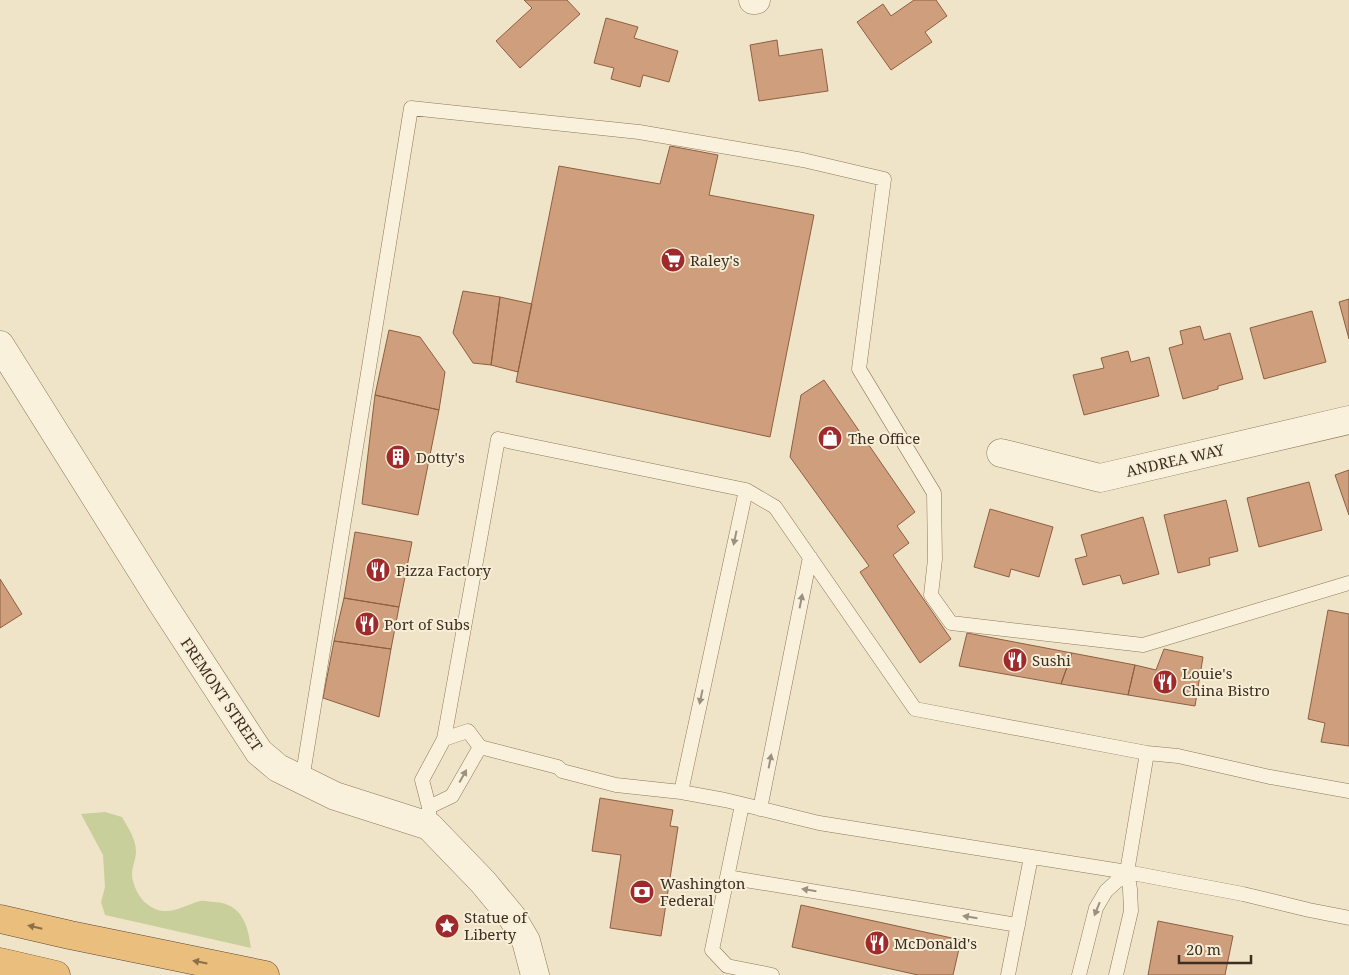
<svg xmlns="http://www.w3.org/2000/svg" width="1349" height="975" font-family="'Noto Serif',serif">
<style>
.green{fill:#c9cf9b}
.building{fill:#cf9f7d;stroke:#8d5f41}
.lines{fill:none;stroke-linecap:round;stroke-linejoin:round}
.service-casing{stroke:#8d765c;stroke-width:15}
.minor-casing{stroke:#8d765c;stroke-width:29}
.tertiary-casing{stroke:#8d765c;stroke-width:29}
.trunk-casing{stroke:#5b4430;stroke-width:29}
.service{stroke:#faf1dc;stroke-width:14}
.minor{stroke:#faf1dc;stroke-width:28}
.tertiary{stroke:#faf1dc;stroke-width:28}
.trunk{stroke:#eabe7c;stroke-width:28}
.oneway{fill:#9c907e}
.oneway2{fill:#8b6f49}
.labels{text-anchor:middle;dominant-baseline:central;stroke-width:4;stroke-linejoin:round;paint-order:stroke}
.poi-label{font-size:15px;fill:#3d2e20;stroke:#f7eed8;text-anchor:start}
.street-label{font-size:15px;fill:#3d2e20;stroke:#f7eed8}
</style>
<rect width="100%" height="100%" fill="#f0e4c8"/>
<path class="green" d="M 105,812 L 122,817 C 128,828 136,838 136,852 C 136,859 132,867 132,874 C 132,884 139,898 147,904 C 166,919 182,906 200,901 C 205,900 211,902 215,902 C 242,904 248,925 251,948 L 105,915 L 101,902 L 105,887 L 103,855 L 81,814 Z"/>
<path class="building" d="M 524,0 L 567,0 L 580,14 L 520,68 L 496,41 L 532,8 Z
M 914,0 L 936,0 L 947,16 L 925,32 L 932,42 L 891,70 L 857,22 L 883,4 L 891,16 Z
M 606,18 L 638,27 L 634,38 L 678,51 L 669,82 L 643,75 L 640,87 L 611,79 L 614,68 L 594,63 Z
M 777,40 L 779,56 L 822,49 L 828,91 L 759,101 L 750,45 Z
M 670,146 L 718,155 L 709,195 L 814,215 L 770,437 L 516,382 L 559,166 L 660,184 Z
M 463,291 L 500,297 L 491,365 L 473,363 L 453,333 Z
M 500,297 L 532,304 L 518,372 L 491,365 Z
M 1349,299 L 1349,339 L 1339,302 Z
M 1312,311 L 1326,362 L 1264,379 L 1250,328 Z
M 1200,326 L 1204,340 L 1230,333 L 1243,379 L 1218,386 L 1218,389 L 1183,399 L 1169,348 L 1183,344 L 1180,331 Z
M 389,330 L 420,337 L 445,372 L 439,410 L 375,395 Z
M 1128,351 L 1131,362 L 1149,357 L 1159,396 L 1084,415 L 1073,375 L 1104,368 L 1101,358 Z
M 824,380 L 915,512 L 897,526 L 909,543 L 893,555 L 951,639 L 920,663 L 860,572 L 869,566 L 790,457 L 801,395 Z
M 375,395 L 439,410 L 418,515 L 362,504 Z
M 1349,470 L 1349,515 L 1335,475 Z
M 1309,482 L 1322,530 L 1259,547 L 1247,498 Z
M 1226,500 L 1238,551 L 1209,558 L 1210,565 L 1178,573 L 1164,515 Z
M 990,509 L 1053,527 L 1039,577 L 1011,569 L 1009,577 L 974,567 Z
M 1143,517 L 1159,574 L 1123,584 L 1120,575 L 1083,585 L 1075,559 L 1087,556 L 1081,535 Z
M 355,532 L 412,542 L 399,607 L 344,598 Z
M 0,579 L 22,614 L 0,628 Z
M 344,598 L 399,607 L 391,649 L 334,641 Z
M 1328,610 L 1349,614 L 1349,746 L 1321,742 L 1325,723 L 1308,719 Z
M 967,633 L 1072,653 L 1061,684 L 959,666 Z
M 334,641 L 391,649 L 379,717 L 323,698 Z
M 1164,649 L 1203,657 L 1195,706 L 1128,695 L 1135,665 L 1156,670 Z
M 1072,653 L 1135,665 L 1128,695 L 1061,684 Z
M 600,798 L 673,810 L 670,826 L 678,827 L 661,936 L 610,928 L 621,855 L 592,851 Z
M 801,905 L 961,940 L 953,975 L 918,975 L 792,947 Z
M 1158,921 L 1233,936 L 1225,975 L 1148,975 Z"/>
<g class="lines">
<defs>
<path id="service" d="M 444,739 L 498,439 L 746,490 L 775,507 L 915,709 L 1147,753 L 1178,756 L 1270,777 L 1349,791
M 480,747 L 558,767 L 562,771 L 616,785 L 681,792 L 725,800 L 819,823 L 1127,872 L 1243,894 L 1309,910 L 1349,918
M 302,780 L 411,108 L 639,132 L 803,160 L 884,179 L 859,369 L 934,493 L 935,559 L 931,595 L 951,623 L 1143,645 L 1349,583
M 681,792 L 746,490
M 742,805 L 712,950 L 727,966 L 772,975
M 760,809 L 810,557
M 429,826 L 429,807 L 422,780 L 444,739 L 468,731 L 480,747 L 452,796 L 429,807
M 727,877 L 1018,925
M 1008,975 L 1031,857
M 1079,975 L 1096,908 L 1106,891 L 1127,872
M 1116,975 L 1131,911 L 1130,889 L 1127,872 L 1147,753"/>
<path id="minor" d="M 753,0 L 756,0
M 1001,453 L 1100,478 L 1349,420"/>
<path id="tertiary" d="M 0,345 L 162,603 L 259,752 L 278,768 L 335,796 L 429,826 L 483,882 L 512,917 L 526,941 L 535,975"/>
<path id="trunk" d="M 0,919 L 70,935 L 265,975
M 0,962 L 56,975"/>
</defs>
<use href="#service" class="service-casing"/>
<use href="#minor" class="minor-casing"/>
<use href="#tertiary" class="tertiary-casing"/>
<use href="#trunk" class="trunk-casing"/>
<use href="#service" class="service"/>
<use href="#minor" class="minor"/>
<use href="#tertiary" class="tertiary"/>
<use href="#trunk" class="trunk"/>
</g>
<defs><path id="oneway-solid" d="M-6-.8H1V-3.2L6.5 0L1 3.2V.8H-6Z" transform="scale(1.25)"/></defs>
<g class="oneway">
<use href="#oneway-solid" transform="translate(735 538) rotate(102)"/>
<use href="#oneway-solid" transform="translate(801 601) rotate(-79)"/>
<use href="#oneway-solid" transform="translate(701 697) rotate(102)"/>
<use href="#oneway-solid" transform="translate(770 761) rotate(-79)"/>
<use href="#oneway-solid" transform="translate(463 776) rotate(-61)"/>
<use href="#oneway-solid" transform="translate(809 890) rotate(-171)"/>
<use href="#oneway-solid" transform="translate(1097 909) rotate(112)"/>
<use href="#oneway-solid" transform="translate(970 917) rotate(-171)"/>
</g>
<g class="oneway2">
<use href="#oneway-solid" transform="translate(35 927) rotate(-167)"/>
<use href="#oneway-solid" transform="translate(200 962) rotate(-169)"/>
</g>
<defs>
<symbol id="supermarket-disc" viewBox="-11 -11 22 22"><circle r="9.5" fill="#9e2a2b" stroke="#f7eed8"/><path d="M-6-5.5h2.5l.6 2H6L4.5 2H-2.5L-4.4-4H-6ZM-1.5 3.2a1.3 1.3 0 1 0 .1 0ZM3 3.2a1.3 1.3 0 1 0 .1 0Z" fill="#fff"/></symbol>
<symbol id="shop-disc" viewBox="-11 -11 22 22"><circle r="9.5" fill="#9e2a2b" stroke="#f7eed8"/><path d="M-5-2.5h2.3a2.7 3.5 0 0 1 5.4 0H5L5.5 6h-11ZM-1.5-2.5h3a1.5 2.3 0 0 0-3 0Z" fill="#fff"/></symbol>
<symbol id="building-disc" viewBox="-11 -11 22 22"><circle r="9.5" fill="#9e2a2b" stroke="#f7eed8"/><path d="M-4-6H4V6H1V3H-1V6H-4ZM-2.5-4.3h1.7v1.8h-1.7ZM.8-4.3h1.7v1.8H.8ZM-2.5-1h1.7V.8h-1.7ZM.8-1h1.7V.8H.8Z" fill="#fff"/></symbol>
<symbol id="restaurant-disc" viewBox="-11 -11 22 22"><circle r="9.5" fill="#9e2a2b" stroke="#f7eed8"/><path d="M-5-6h1v4h1v-4h1v4h1v-4h1v5L-1.5 .5V6h-2V.5L-5-1ZM5-6V6H3V1.5H1.5Q1.5-4 5-6Z" fill="#fff"/></symbol>
<symbol id="bank-disc" viewBox="-11 -11 22 22"><circle r="9.5" fill="#9e2a2b" stroke="#f7eed8"/><path d="M-6-4H6V4H-6ZM0-2.3a2.3 2.3 0 1 0 0 4.6a2.3 2.3 0 1 0 0-4.6Z" fill="#fff"/></symbol>
<symbol id="sight-disc" viewBox="-11 -11 22 22"><circle r="9.5" fill="#9e2a2b" stroke="#f7eed8"/><path d="M0-6L1.8-2.2L6-1.7L2.9 1.2L3.7 5.4L0 3.3L-3.7 5.4L-2.9 1.2L-6-1.7L-1.8-2.2Z" fill="#fff"/></symbol>
</defs>
<g fill-rule="evenodd">
<use href="#supermarket-disc" x="659" y="246" width="28" height="28"/>
<use href="#shop-disc" x="816" y="424" width="28" height="28"/>
<use href="#building-disc" x="384" y="443" width="28" height="28"/>
<use href="#restaurant-disc" x="364" y="556" width="28" height="28"/>
<use href="#restaurant-disc" x="353" y="610" width="28" height="28"/>
<use href="#restaurant-disc" x="1001" y="646" width="28" height="28"/>
<use href="#restaurant-disc" x="1151" y="668" width="28" height="28"/>
<use href="#bank-disc" x="628" y="878" width="28" height="28"/>
<use href="#sight-disc" x="433" y="912" width="28" height="28"/>
<use href="#restaurant-disc" x="863" y="929" width="28" height="28"/>
</g>
<g class="labels">
<g class="poi-label">
<text x="690" y="260">Raley's</text>
<text x="848" y="438">The Office</text>
<text x="416" y="457">Dotty's</text>
<text x="396" y="570">Pizza Factory</text>
<text x="384" y="624">Port of Subs</text>
<text x="1032" y="660">Sushi</text>
<text x="1182" y="673">Louie's<tspan x="1182" dy="17">China Bistro</tspan></text>
<text x="660" y="883">Washington<tspan x="660" dy="17">Federal</tspan></text>
<text x="464" y="917">Statue of<tspan x="464" dy="17">Liberty</tspan></text>
<text x="894" y="943">McDonald's</text>
</g>
<g class="street-label">
<text transform="translate(1175 460) rotate(-13)">ANDREA WAY</text>
<text transform="translate(222 694) rotate(56)">FREMONT STREET</text>
</g>
</g>
<path d="M1179 955v8h72v-8" fill="none" stroke="#3d2e20" stroke-width="2.5"/>
<text x="1186" y="955" font-size="15" fill="#3d2e20" stroke="#f7eed8" stroke-width="4" paint-order="stroke">20 m</text>
</svg>
